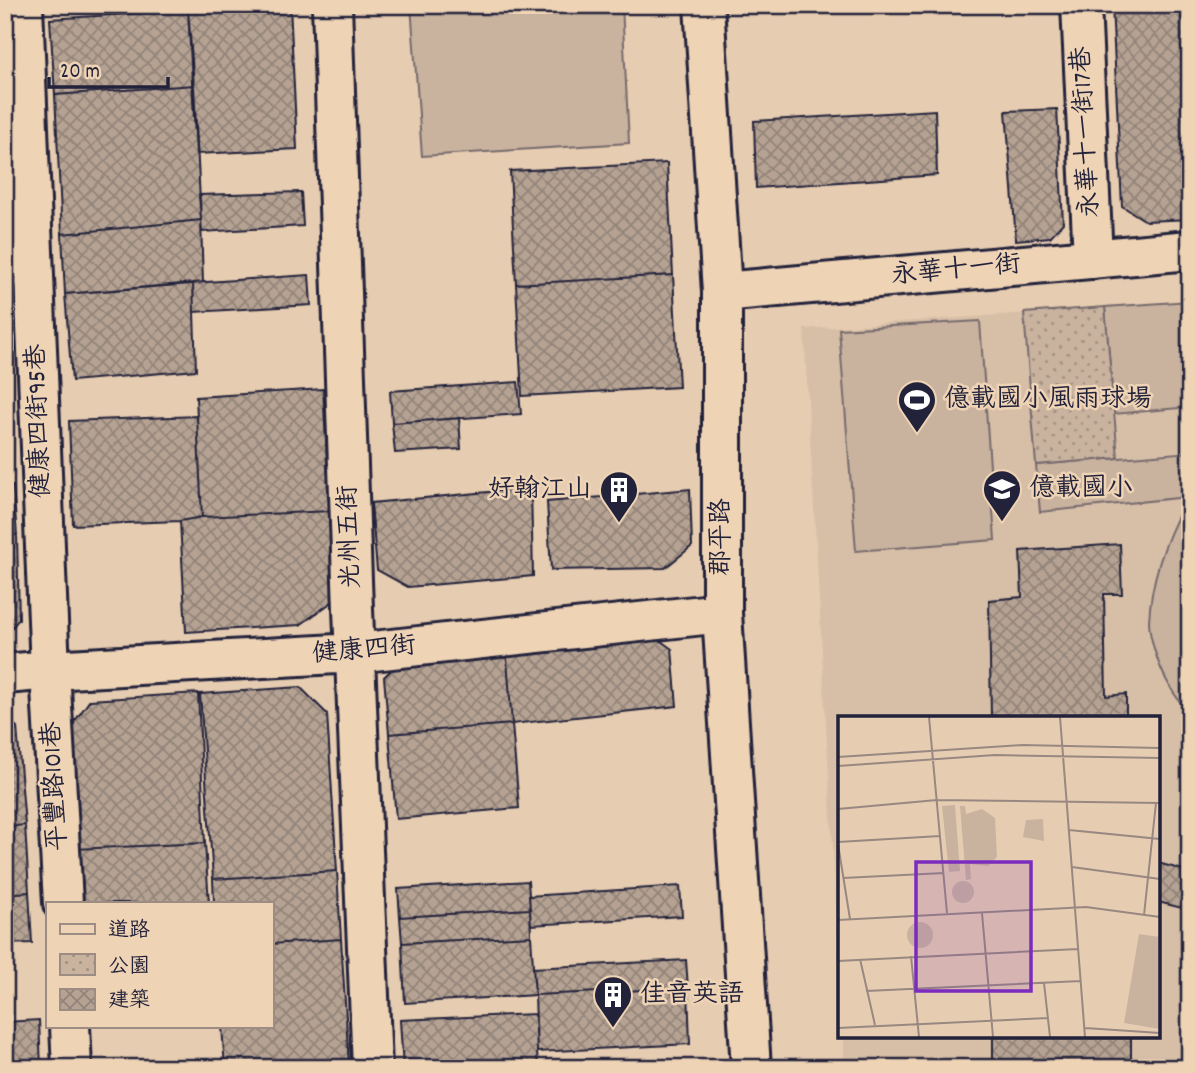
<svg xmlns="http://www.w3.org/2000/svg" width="1195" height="1073" font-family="Dekko,'LXGW WenKai TC',sans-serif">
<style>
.built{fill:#d7bfa7}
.grass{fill:#c9b39f;stroke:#766a6d;stroke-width:2}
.park{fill:url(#park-dots);stroke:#766a6d;stroke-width:2}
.building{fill:url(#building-cross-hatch);stroke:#22223b;stroke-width:2}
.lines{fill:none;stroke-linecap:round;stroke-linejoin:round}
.minor-casing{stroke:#22223b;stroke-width:44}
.minor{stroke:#eed3b5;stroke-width:38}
.labels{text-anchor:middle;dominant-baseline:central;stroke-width:5;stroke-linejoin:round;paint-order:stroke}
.street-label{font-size:26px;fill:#22223b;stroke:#eed3b5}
.poi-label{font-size:26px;fill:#22223b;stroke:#eed3b5;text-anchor:start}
.inset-road{fill:none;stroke:#988881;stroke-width:2}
.view{fill:#7b2cbf;fill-opacity:0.15;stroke:#7b2cbf;stroke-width:3.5}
.inset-edge{fill:none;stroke:#22223b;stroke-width:3.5}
</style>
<defs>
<pattern id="park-dots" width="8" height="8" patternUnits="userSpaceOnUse" patternTransform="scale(1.75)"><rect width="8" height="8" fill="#c9b39f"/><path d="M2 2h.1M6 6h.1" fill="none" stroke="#a39183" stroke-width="1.8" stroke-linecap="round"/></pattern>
<pattern id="building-cross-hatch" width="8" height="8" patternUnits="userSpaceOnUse" patternTransform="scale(1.75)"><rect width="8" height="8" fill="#b5a293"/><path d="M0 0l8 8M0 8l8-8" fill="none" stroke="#938479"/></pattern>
</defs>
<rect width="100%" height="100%" fill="#e6ccb0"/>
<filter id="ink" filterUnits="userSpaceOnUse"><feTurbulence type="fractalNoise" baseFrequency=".0143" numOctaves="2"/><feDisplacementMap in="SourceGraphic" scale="14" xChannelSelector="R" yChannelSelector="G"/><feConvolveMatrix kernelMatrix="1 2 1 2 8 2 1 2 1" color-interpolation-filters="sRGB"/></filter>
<g filter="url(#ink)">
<path class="built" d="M 1190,301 L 1190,1068 L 845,1068 L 843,1036 L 1158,1036 L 1158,718 L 840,718 L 840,975 L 804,329 Z"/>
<path class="grass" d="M 411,5 L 622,5 L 629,143 L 422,156 Z
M 1190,301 L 1190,407 L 1114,414 L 1105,307 Z
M 980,321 L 995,540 L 856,551 L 839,329 Z
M 1190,452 L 1190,713 C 1180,704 1174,694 1168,683 C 1159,667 1149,638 1149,621 C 1151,576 1167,535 1188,497 L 1040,512 L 1036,465 Z"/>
<path class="park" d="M 1105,307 L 1118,458 L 1036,465 L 1024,313 Z"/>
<path class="building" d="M 269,5 L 290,5 L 297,149 L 196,154 L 188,10 Z
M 1112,5 L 1190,5 L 1190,219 L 1146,221 L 1122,206 Z
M 188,10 L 194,85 L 55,95 L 50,19 Z
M 194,85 L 201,220 L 62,234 L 55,95 Z
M 1057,109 L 1063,223 L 1050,237 L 1016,240 L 1006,111 Z
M 935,110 L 937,175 L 756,188 L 754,121 Z
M 667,163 L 673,275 L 516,284 L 510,171 Z
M 301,192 L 303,226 L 202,232 L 199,195 Z
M 201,220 L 203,283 L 65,294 L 62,234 Z
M 309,275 L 311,305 L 194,312 L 193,283 Z
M 673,275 L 679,387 L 522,396 L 516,284 Z
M 193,283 L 196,370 L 72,381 L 65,294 Z
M 518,382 L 521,414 L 392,423 L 390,391 Z
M 323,389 L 330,511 L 202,517 L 196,397 Z
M 197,416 L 202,517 L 180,521 L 73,525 L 69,421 Z
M 459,418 L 461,449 L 395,453 L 392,423 Z
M 13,486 L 17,535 L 5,536 L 5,487 Z
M 531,488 L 533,576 L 408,587 L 377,570 L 371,503 Z
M 690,489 L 692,546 L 665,568 L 551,570 L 547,502 Z
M 330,511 L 336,599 L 300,625 L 186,632 L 180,521 L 202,517 Z
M 17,535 L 19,619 L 5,636 L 5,536 Z
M 1120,544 L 1122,594 L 1104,594 L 1106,696 L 1126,694 L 1126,718 L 991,718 L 989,600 L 1022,597 L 1020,551 Z
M 647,631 L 672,649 L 677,706 L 512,724 L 506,646 Z
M 506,646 L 512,724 L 389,734 L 384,677 L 408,654 Z
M 300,687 L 327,714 L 337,871 L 213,879 L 200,694 Z
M 198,693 L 205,843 L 75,849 L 69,729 L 90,700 Z
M 5,717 L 17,727 L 25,825 L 5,827 Z
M 512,724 L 519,808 L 396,819 L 389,734 Z
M 25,825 L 29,892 L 5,894 L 5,827 Z
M 205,843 L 209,903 L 77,903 L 75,849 Z
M 1158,863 L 1190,872 L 1190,910 L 1158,902 Z
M 337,871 L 341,939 L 271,944 L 271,903 L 214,903 L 213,879 Z
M 528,881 L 530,909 L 400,917 L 398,889 Z
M 680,886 L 682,916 L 531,925 L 529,896 Z
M 29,892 L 32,943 L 5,944 L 5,894 Z
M 530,909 L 531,936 L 402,943 L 400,917 Z
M 531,936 L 535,995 L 405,1003 L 402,943 Z
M 341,939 L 349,1065 L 310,1068 L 225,1068 L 222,1026 L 271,1026 L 271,944 Z
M 686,960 L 688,988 L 535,995 L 533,968 Z
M 688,988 L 690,1044 L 537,1052 L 535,995 Z
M 535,1014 L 538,1068 L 403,1068 L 400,1020 Z
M 39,1020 L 41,1068 L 5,1068 L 5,1022 Z
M 993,1036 L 1131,1036 L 1131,1068 L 993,1068 Z"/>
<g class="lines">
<defs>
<path id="minor" d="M 23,5 L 50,670 L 63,903
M 332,5 L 353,609 L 372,1068
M 704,5 L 722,292 L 722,613 L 751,1068
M 1081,5 L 1093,259
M 722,292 L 1190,250
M 5,674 L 50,670 L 355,653 L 722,613
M 70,1026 L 72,1068"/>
</defs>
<use href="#minor" class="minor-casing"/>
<use href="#minor" class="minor"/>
</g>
</g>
<defs>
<symbol id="stadium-pin" viewBox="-11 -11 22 30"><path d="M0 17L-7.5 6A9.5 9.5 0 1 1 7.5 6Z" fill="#22223b" stroke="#eed3b5"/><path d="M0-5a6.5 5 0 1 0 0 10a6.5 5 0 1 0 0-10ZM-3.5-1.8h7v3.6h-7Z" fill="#fff"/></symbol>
<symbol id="school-pin" viewBox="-11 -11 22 30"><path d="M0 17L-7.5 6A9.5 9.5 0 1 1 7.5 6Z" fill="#22223b" stroke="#eed3b5"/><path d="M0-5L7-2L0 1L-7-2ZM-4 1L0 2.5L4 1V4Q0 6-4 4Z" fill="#fff"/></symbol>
<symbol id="building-pin" viewBox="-11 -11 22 30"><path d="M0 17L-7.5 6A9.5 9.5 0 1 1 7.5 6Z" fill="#22223b" stroke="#eed3b5"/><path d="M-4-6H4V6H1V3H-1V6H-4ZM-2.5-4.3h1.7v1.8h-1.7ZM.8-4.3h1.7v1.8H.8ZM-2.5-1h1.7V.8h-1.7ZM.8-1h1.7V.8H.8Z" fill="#fff"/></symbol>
</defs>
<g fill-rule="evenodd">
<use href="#stadium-pin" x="895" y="378" width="44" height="60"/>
<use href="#school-pin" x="980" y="467" width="44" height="60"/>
<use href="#building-pin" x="597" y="468" width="44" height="60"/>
<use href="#building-pin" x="591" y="973" width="44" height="60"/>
</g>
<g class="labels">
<g class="street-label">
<text transform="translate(1087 132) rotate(-93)">永華十一街17巷</text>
<text transform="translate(956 271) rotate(-5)">永華十一街</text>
<text transform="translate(40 421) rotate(-92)">健康四街95巷</text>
<text transform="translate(351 537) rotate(-92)">光州五街</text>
<text transform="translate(722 537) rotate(-90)">郡平路</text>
<text transform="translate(364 651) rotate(-5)">健康四街</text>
<text transform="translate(56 786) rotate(-93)">平豐路101巷</text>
</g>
<g class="poi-label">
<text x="944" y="400">億載國小風雨球場</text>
<text x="1029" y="489">億載國小</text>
<text x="592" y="490" text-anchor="end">好翰江山</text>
<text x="640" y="995">佳音英語</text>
</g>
</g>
<g transform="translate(838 716)">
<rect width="322" height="322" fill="#e6ccb0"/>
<path d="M 117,89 L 122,155 L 111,156 L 104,90 ZM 122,90 L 127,90 L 128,98 L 144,93 L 157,102 L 159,141 L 150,150 L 132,148 L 133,163 L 128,164 ZM114 176a11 11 0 1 1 22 0a11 11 0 1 1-22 0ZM69 219a13 13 0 1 1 26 0a13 13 0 1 1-26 0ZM 301,218 L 322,221 L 322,313 L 286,307 Z" fill="#c9b39f"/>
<path d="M 205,103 L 206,125 L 185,121 L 188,104 Z" fill="#c9b39f"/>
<path class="inset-road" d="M 91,1 L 109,197M 222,1 L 247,321M 0,41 L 184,29 L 322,32M 0,50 L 157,39 L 322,42M 0,93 L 99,84 L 322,87M 231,114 L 322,123M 0,126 L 102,120M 0,128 L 12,203M 234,151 L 322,163M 5,162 L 106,157M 144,197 L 155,321M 306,199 L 318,87M 0,204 L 248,191 L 322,201M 73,240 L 81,321M 22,243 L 37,309M 0,245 L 240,233M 206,267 L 212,321M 28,275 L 243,265M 0,312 L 210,302M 247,312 L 322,317"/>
<path class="view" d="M 78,146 L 193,146 L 193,275 L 78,275 Z"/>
<rect width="322" height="322" class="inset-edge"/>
</g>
<rect width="1195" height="1073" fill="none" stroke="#eed3b5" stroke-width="28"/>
<rect x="14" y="14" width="1167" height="1045" fill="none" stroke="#22223b" stroke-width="2.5" filter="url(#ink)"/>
<rect x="46" y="902" width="228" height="126" fill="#eed3b5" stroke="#9c8c84" stroke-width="2"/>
<rect x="60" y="924" width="35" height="10" fill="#eed3b5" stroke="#9c8c84" stroke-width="2"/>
<text x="108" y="936" font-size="21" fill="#22223b">道路</text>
<rect x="60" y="954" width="35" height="21" fill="url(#park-dots)" stroke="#9c8c84" stroke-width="2"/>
<text x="108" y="972" font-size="21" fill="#22223b">公園</text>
<rect x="60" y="989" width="35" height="21" fill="url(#building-cross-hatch)" stroke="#9c8c84" stroke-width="2"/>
<text x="108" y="1006" font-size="21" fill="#22223b">建築</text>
<path d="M49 77v10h119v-10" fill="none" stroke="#22223b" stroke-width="3.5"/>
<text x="60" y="77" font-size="21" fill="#22223b" stroke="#eed3b5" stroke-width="5" paint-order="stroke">20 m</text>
</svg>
